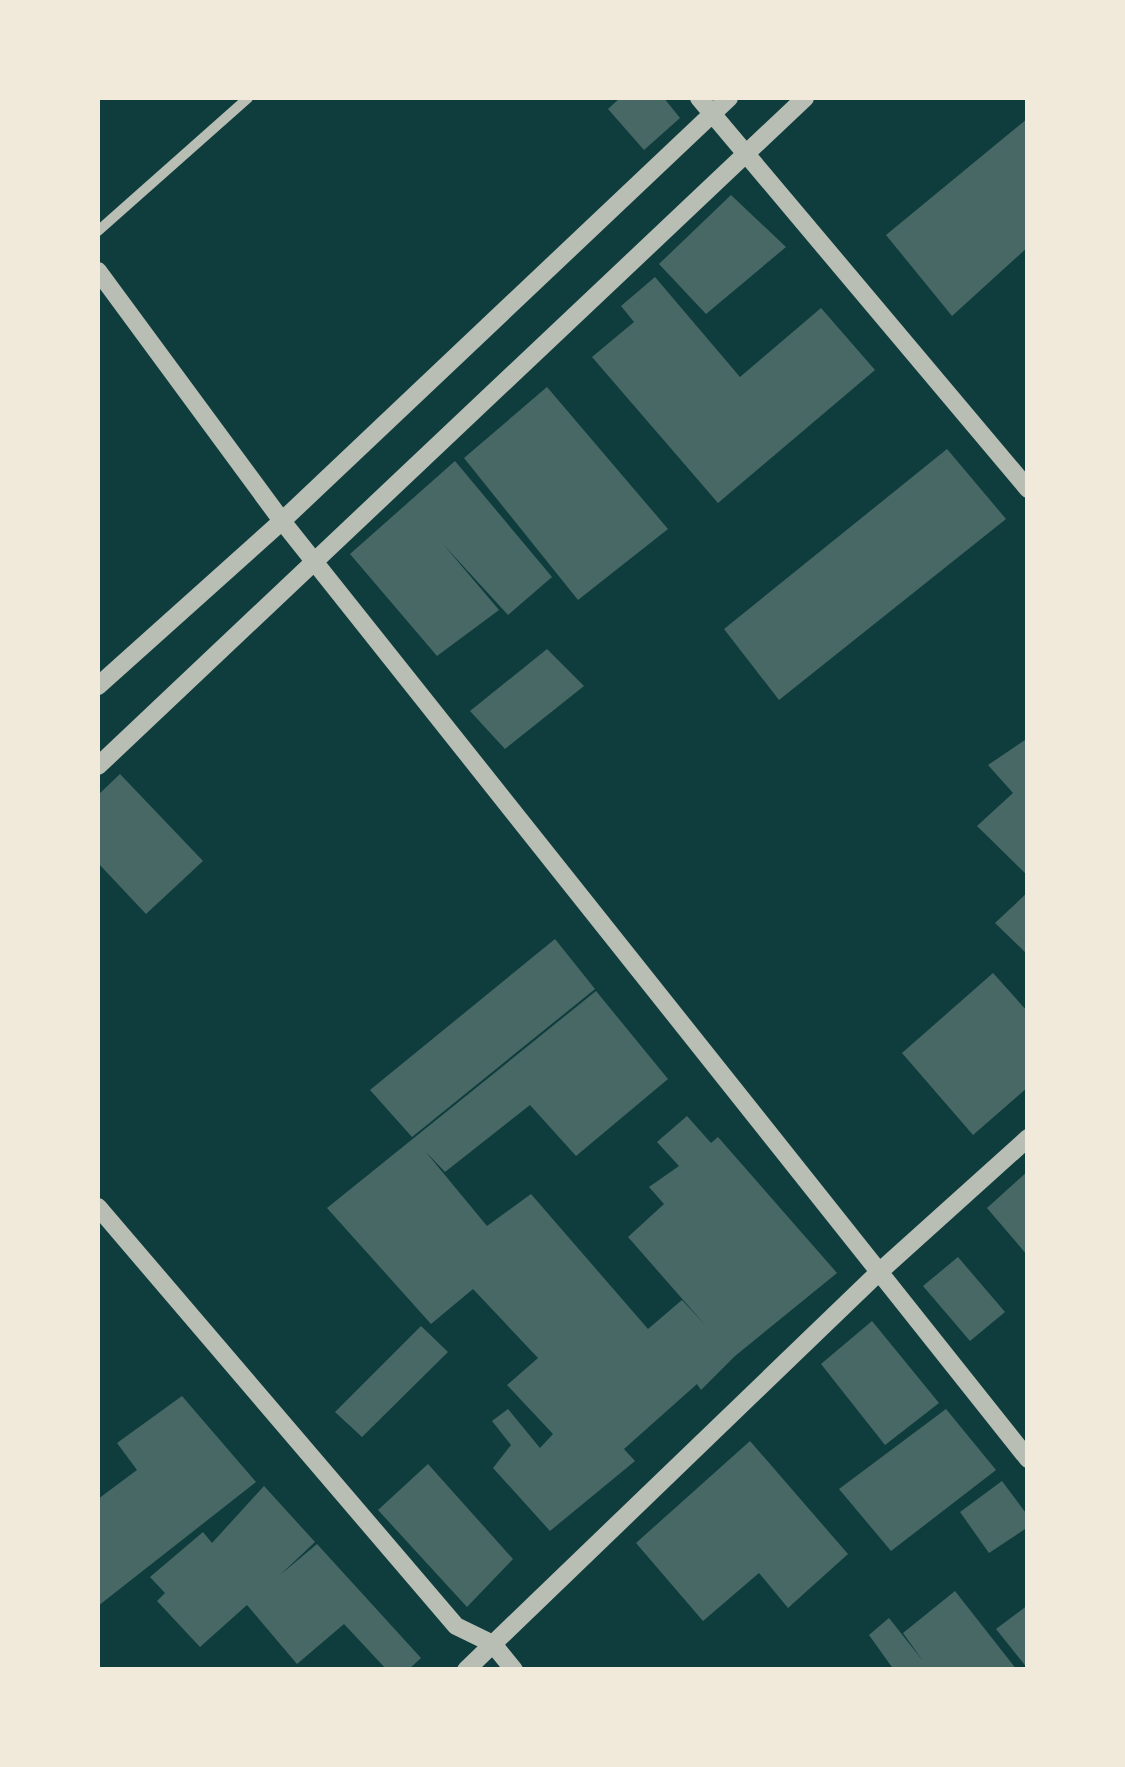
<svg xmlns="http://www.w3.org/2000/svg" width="1125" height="1767" font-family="Mulish,sans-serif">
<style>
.building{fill:#486865}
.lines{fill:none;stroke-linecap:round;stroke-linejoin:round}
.minor{stroke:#b8beb3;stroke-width:10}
.tertiary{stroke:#b8beb3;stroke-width:18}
</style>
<rect width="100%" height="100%" fill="#0f3d3e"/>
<path class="building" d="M 620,98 L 664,98 L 680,118 L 644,150 L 608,109 Z
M 1028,118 L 1028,247 L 952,316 L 886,235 Z
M 731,195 L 786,247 L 706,314 L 659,264 Z
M 655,277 L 740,377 L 821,308 L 875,370 L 718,503 L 592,357 L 634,322 L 621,306 Z
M 547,387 L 668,529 L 578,600 L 464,458 Z
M 947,449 L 1006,519 L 779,700 L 724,629 Z
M 455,461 L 552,577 L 508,615 L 443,544 L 499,610 L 437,656 L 350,554 Z
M 547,649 L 584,686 L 505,749 L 470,711 Z
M 1028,738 L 1028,876 L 977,826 L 1013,793 L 988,765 Z
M 120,774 L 203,861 L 146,914 L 98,863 L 98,795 Z
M 1028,892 L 1028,955 L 995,923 Z
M 555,939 L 595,989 L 412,1137 L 370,1090 Z
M 993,973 L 1028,1012 L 1028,1087 L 973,1135 L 902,1053 Z
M 596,991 L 668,1079 L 576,1156 L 530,1105 L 445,1172 L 425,1151 L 487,1226 L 531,1194 L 648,1329 L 682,1300 L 706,1326 L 628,1237 L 664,1204 L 649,1187 L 679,1166 L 657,1142 L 687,1116 L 711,1143 L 718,1137 L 837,1273 L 735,1356 L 701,1390 L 697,1384 L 624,1449 L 635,1461 L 550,1531 L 493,1468 L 511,1445 L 492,1421 L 508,1409 L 540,1448 L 553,1434 L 507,1385 L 538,1358 L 473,1289 L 431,1324 L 327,1208 Z
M 1028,1171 L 1028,1256 L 987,1208 Z
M 958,1257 L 1005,1312 L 970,1341 L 923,1286 Z
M 872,1321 L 939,1403 L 885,1445 L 821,1364 Z
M 421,1326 L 448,1352 L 362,1437 L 335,1412 Z
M 182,1396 L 256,1482 L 98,1606 L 98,1499 L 137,1470 L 117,1443 Z
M 946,1409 L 996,1470 L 891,1551 L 839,1489 Z
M 750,1441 L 848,1554 L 788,1608 L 759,1573 L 703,1621 L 636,1543 Z
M 428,1464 L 513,1559 L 467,1607 L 378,1510 Z
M 1002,1481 L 1028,1516 L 1028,1527 L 989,1553 L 960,1512 Z
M 264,1486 L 315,1542 L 280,1575 L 317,1544 L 421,1658 L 408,1670 L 387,1670 L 344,1624 L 297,1664 L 247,1605 L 200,1647 L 157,1601 L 165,1593 L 150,1577 L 203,1532 L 212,1543 Z
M 955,1591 L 1017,1670 L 894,1670 L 869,1635 L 889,1618 L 923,1661 L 903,1633 Z
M 1028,1605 L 1028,1669 L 996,1629 Z"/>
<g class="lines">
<path class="minor" d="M 98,231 L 248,98"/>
<path class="tertiary" d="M 699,98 L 1028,489
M 98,271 L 282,521 L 1028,1459
M 98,686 L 282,521 L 729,98
M 98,766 L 805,98
M 98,1207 L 456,1626 L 493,1644 L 514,1670
M 466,1670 L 877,1274 L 1028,1138"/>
</g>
<rect width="1125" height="1767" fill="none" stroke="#f1e9da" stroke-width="200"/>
</svg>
